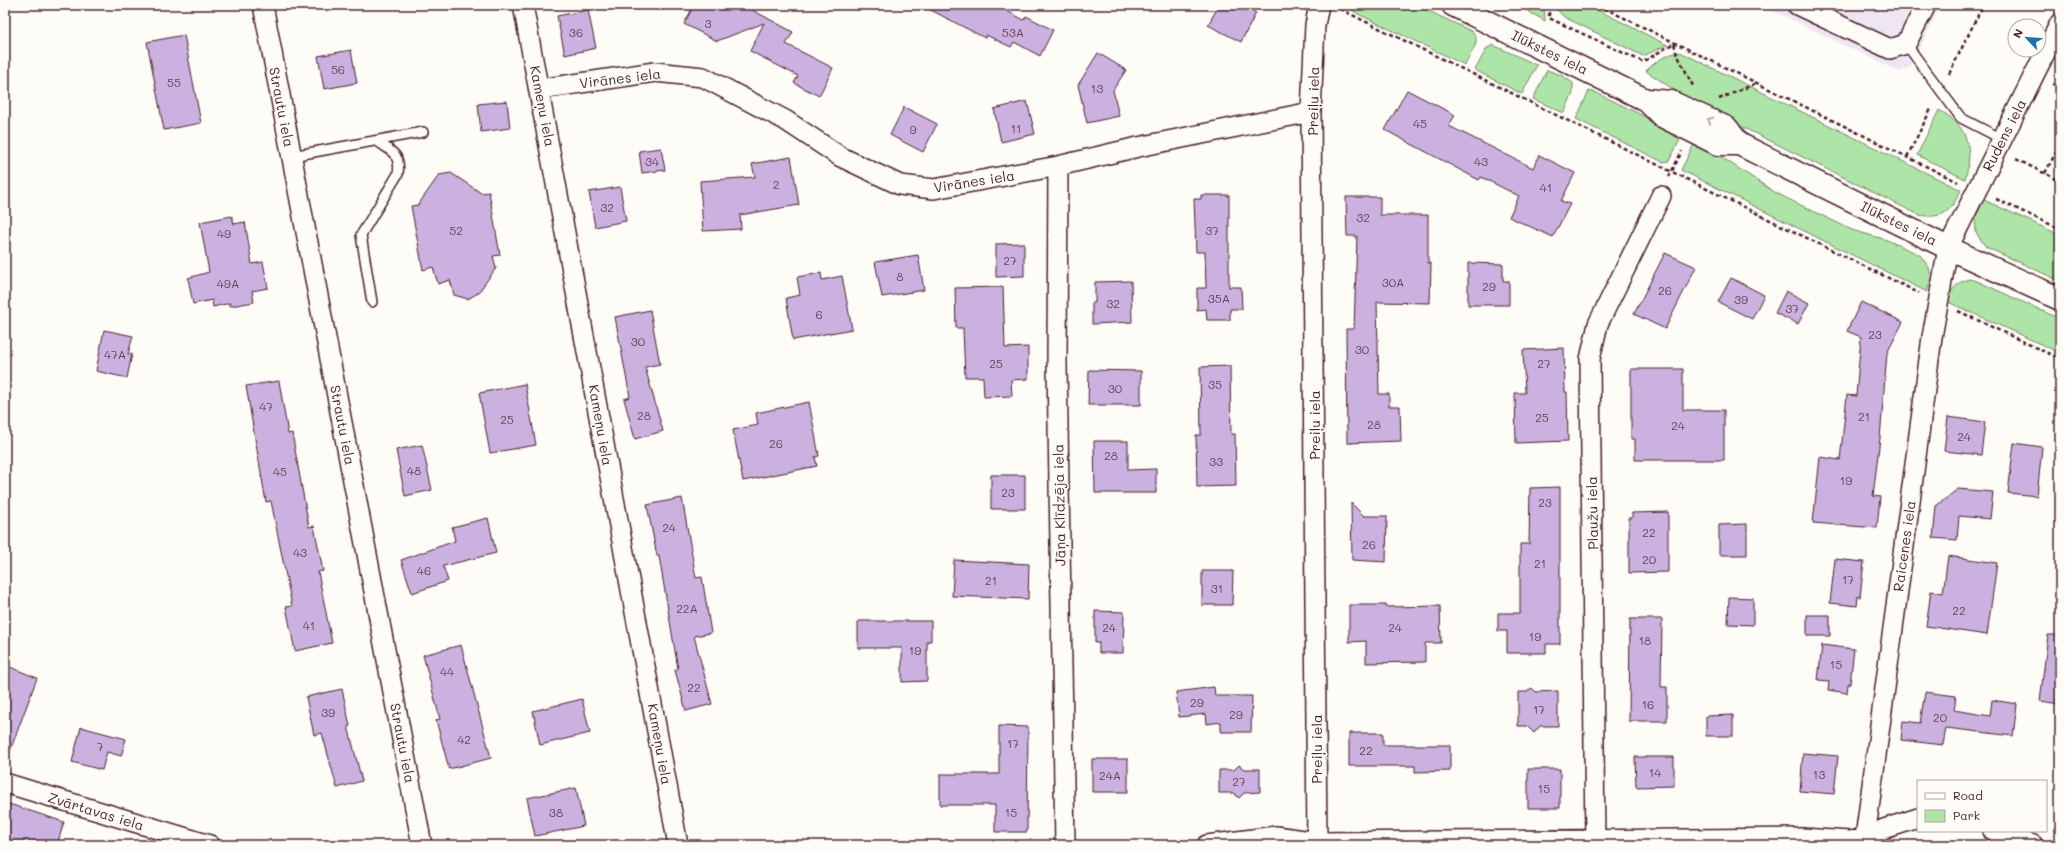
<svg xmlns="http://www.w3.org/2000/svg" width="2065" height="850" font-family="Mali,sans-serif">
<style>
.built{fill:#eee6f0}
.green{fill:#ade4a7;stroke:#7c8269}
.building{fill:#cbb1e0;stroke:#4a1f2b}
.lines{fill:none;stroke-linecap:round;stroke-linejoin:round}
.service-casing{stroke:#4a1f2b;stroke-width:12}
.minor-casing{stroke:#4a1f2b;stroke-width:22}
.tertiary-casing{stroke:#4a1f2b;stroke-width:25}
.path{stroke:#4a1f2b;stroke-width:2.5;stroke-dasharray:4 3;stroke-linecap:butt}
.service{stroke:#fdfcf7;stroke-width:9}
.minor{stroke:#fdfcf7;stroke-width:19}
.tertiary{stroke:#fdfcf7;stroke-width:22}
.oneway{stroke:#ac999b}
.labels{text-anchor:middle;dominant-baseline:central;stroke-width:3;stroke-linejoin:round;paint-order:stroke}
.number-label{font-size:12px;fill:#6a4458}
.street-label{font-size:14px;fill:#4a1f2b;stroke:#fdfcf7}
</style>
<rect width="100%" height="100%" fill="#fdfcf7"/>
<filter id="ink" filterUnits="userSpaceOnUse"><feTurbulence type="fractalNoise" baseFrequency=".025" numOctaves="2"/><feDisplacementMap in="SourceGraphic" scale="8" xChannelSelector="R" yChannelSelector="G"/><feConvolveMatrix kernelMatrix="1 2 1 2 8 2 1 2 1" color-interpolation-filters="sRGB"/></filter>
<g filter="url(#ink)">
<path class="built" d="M 1761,5 L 1941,5 L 1910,67 L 1900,72 Z"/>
<path class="green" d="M 1344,5 L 1416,5 L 1473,32 L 1476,37 L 1476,44 L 1465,65 L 1358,14 Z
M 1517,5 L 1544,5 L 1545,21 Z
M 1556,5 L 1588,5 L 1667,45 L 1643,56 L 1564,17 L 1559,12 Z
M 1493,45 L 1537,65 L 1522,94 L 1475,70 L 1487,48 Z
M 1680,52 L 1961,190 C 1950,212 1945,219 1919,215 L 1694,103 L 1646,71 C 1656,61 1666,54 1680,52 Z
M 1547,70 L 1561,75 L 1573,83 L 1573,93 L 1564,113 L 1533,99 Z
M 1589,91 L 1597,93 L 1680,134 L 1680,140 L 1669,161 L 1663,162 L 1576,119 Z
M 1939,110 C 1968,125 1974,150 1965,179 L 1917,155 Z
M 1695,144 L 1718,155 L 1776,193 L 1852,230 L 1887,240 L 1920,255 L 1929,267 L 1931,280 L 1927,292 L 1681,170 L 1693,146 Z
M 1984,200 L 2060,235 L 2060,281 L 1986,247 L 1976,233 L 1975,218 Z
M 1969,279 L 1977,281 L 2060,319 L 2060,353 L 1946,301 C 1952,290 1956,282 1969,279 Z"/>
<path class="building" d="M 694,5 L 743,5 L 793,32 L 786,44 L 833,68 L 819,96 L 794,83 L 798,76 L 750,51 L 764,23 L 717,41 L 684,24 Z
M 921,5 L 996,5 L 1024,20 L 1026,16 L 1053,30 L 1040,56 L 1014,42 L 1011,47 L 986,35 L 985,38 Z
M 1219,5 L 1241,5 L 1256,13 L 1241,42 L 1208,25 Z
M 588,10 L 596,48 L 565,55 L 557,16 Z
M 184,35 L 201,123 L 164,130 L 147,42 Z
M 351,50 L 357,83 L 324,89 L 318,56 Z
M 1098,53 L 1126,70 L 1113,90 L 1119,116 L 1087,123 L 1078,85 Z
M 1407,90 L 1455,115 L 1449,126 L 1533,168 L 1539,155 L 1575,173 L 1561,201 L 1570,204 L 1553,237 L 1509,217 L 1519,196 L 1481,177 L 1479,180 L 1385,130 Z
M 507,101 L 510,128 L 481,132 L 478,104 Z
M 1027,101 L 1035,134 L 1001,142 L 994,109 Z
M 904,107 L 937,124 L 923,152 L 890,135 Z
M 661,148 L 665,170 L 642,173 L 639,151 Z
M 791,157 L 799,205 L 740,215 L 741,229 L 703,231 L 700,181 L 755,177 L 752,164 Z
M 451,173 L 481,193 L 489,192 L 500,255 L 493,256 L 496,268 L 478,293 L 468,299 L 454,295 L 450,280 L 438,284 L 433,267 L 423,270 L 411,206 L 418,205 L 439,175 Z
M 620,187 L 626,221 L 595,227 L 589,192 Z
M 1201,195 L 1229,195 L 1229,287 L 1241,287 L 1242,309 L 1230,309 L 1230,320 L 1207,320 L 1206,309 L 1197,310 L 1197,288 L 1206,288 L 1205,252 L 1196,252 L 1194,199 L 1201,199 Z
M 1346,197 L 1380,197 L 1380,215 L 1428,215 L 1428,263 L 1431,263 L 1430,303 L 1377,302 L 1379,394 L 1389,394 L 1389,406 L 1400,406 L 1401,441 L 1347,443 L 1346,329 L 1354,329 L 1357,236 L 1347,236 Z
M 232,216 L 234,224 L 245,222 L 252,264 L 263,262 L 268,288 L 252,291 L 254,302 L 230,306 L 230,303 L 213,307 L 212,300 L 193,304 L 188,278 L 209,272 L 200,222 Z
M 1024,243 L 1024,276 L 996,277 L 996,244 Z
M 1665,253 L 1696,267 L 1665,329 L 1634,314 Z
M 918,255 L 924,290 L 882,297 L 875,262 Z
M 1468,263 L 1503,264 L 1503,281 L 1509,281 L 1509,305 L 1468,305 Z
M 821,273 L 822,280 L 842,276 L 852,329 L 793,340 L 786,298 L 800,295 L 797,277 Z
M 1731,278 L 1764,295 L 1752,319 L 1718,302 Z
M 1131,281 L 1132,322 L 1092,324 L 1092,303 L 1095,303 L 1095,282 Z
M 1003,287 L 1005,348 L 1028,347 L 1028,379 L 1011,380 L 1012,396 L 984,397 L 983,377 L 965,377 L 963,328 L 956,328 L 955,288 Z
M 1786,291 L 1809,303 L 1798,324 L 1775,313 Z
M 1861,302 L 1903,322 L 1887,353 L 1880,438 L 1873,496 L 1880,497 L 1877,528 L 1813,523 L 1820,457 L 1840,460 L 1847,395 L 1856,396 L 1861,337 L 1847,331 Z
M 650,310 L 660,364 L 645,367 L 663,431 L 635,439 L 624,399 L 630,397 L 615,317 Z
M 104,330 L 133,336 L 128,354 L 132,354 L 127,378 L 96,371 Z
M 1564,348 L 1565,392 L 1567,392 L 1568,441 L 1516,443 L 1515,393 L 1525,393 L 1523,350 Z
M 1230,366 L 1231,434 L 1235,434 L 1236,486 L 1197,487 L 1196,435 L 1201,435 L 1200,367 Z
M 1631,369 L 1683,369 L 1683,410 L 1724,410 L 1724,460 L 1635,460 L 1635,439 L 1631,439 Z
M 1089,370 L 1141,371 L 1141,405 L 1088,405 Z
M 279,381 L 288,434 L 292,433 L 309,527 L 314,526 L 323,571 L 318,572 L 332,643 L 295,651 L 286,607 L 292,606 L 271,501 L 266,502 L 246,386 Z
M 525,384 L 536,445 L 490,453 L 479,393 Z
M 809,402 L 819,456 L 815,457 L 817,466 L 743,481 L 733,430 L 758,425 L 756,413 Z
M 1948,417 L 1985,422 L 1981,455 L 1944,451 Z
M 1094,441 L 1128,441 L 1128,470 L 1156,469 L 1156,493 L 1095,493 Z
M 2014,443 L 2042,447 L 2037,496 L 2008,493 Z
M 422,445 L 432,490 L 405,496 L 396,450 Z
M 991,475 L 1025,475 L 1025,509 L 991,509 Z
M 1560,487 L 1560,644 L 1546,644 L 1546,653 L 1507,653 L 1507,631 L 1498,631 L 1498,613 L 1520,613 L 1520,544 L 1529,544 L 1530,488 Z
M 1958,489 L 1993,492 L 1990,519 L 1959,516 L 1957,540 L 1933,538 L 1936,506 Z
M 682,498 L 696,578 L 702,577 L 711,633 L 694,636 L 712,704 L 686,711 L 675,670 L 678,669 L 659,556 L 657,556 L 647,505 Z
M 1351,503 L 1364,516 L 1387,516 L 1386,562 L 1352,560 Z
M 1668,512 L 1668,572 L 1629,573 L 1629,518 L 1632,518 L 1632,513 Z
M 488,518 L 496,553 L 443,566 L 448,581 L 412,593 L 401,560 L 455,541 L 452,527 Z
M 1747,524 L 1747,555 L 1719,555 L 1719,525 Z
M 1948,556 L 1997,563 L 1987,635 L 1926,626 L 1931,591 L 1943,593 Z
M 1835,559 L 1864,562 L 1860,597 L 1858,596 L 1857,606 L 1830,603 Z
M 954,560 L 1029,564 L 1028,599 L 952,596 Z
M 1202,571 L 1233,571 L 1232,605 L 1202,605 Z
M 1729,597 L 1753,598 L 1753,625 L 1728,624 Z
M 1349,605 L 1386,605 L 1386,607 L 1440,606 L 1441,643 L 1425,643 L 1425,662 L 1366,663 L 1366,641 L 1349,642 Z
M 1095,611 L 1124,612 L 1123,653 L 1099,653 L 1099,643 L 1095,643 Z
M 1807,615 L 1830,615 L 1830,636 L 1807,636 Z
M 1630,619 L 1662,619 L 1661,687 L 1667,687 L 1667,721 L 1629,721 Z
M 858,621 L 931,621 L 931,641 L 927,641 L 927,681 L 902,682 L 902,648 L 858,648 Z
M 2048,635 L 2060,635 L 2060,704 L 2040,701 Z
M 461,645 L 491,758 L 449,769 L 436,720 L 440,719 L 423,655 Z
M 1822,645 L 1854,649 L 1850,684 L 1848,684 L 1847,693 L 1828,690 L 1829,681 L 1818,680 Z
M 5,665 L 37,678 L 7,759 L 5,758 Z
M 1214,687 L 1215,696 L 1252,696 L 1251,732 L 1221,732 L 1221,722 L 1207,724 L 1206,714 L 1179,717 L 1176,692 Z
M 1532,688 L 1536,692 L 1558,691 L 1558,726 L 1540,726 L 1534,733 L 1527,726 L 1518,726 L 1518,692 L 1527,692 Z
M 342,689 L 350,726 L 348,726 L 362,781 L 337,788 L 322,733 L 314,735 L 306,697 Z
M 1925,692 L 1956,696 L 1954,710 L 1990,716 L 1992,700 L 2017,704 L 2013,736 L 1946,728 L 1943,745 L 1901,740 L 1903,721 L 1920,723 Z
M 582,699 L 590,733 L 540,745 L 533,711 Z
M 1733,715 L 1733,736 L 1706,736 L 1706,716 Z
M 999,726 L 1028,727 L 1027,832 L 995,832 L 995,805 L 940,805 L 940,774 L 999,774 Z
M 81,727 L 126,739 L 121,756 L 107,752 L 102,770 L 72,762 Z
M 1349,733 L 1383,733 L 1383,745 L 1450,745 L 1450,771 L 1415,772 L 1415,766 L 1349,766 Z
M 1803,753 L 1838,756 L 1834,794 L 1800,791 Z
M 1635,757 L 1674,757 L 1674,786 L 1636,787 Z
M 1092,759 L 1128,759 L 1128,792 L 1092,792 Z
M 1239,765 L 1244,769 L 1260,769 L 1260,792 L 1244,793 L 1239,798 L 1234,793 L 1219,793 L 1219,770 L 1234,770 Z
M 1528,769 L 1560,769 L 1560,808 L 1528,808 Z
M 576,788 L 584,826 L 535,836 L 527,798 Z
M 9,804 L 64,822 L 57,845 L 5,845 L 5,816 Z"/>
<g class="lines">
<defs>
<path id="service" d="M 1906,44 L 1961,118 L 2002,139
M 292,156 L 423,132
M 372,302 L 361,235 L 398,174 C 401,154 392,152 377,141"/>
<path id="minor" d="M 263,5 L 422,845
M 523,5 L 678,845
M 1797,5 L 1890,49 L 1906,44 L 1926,5
M 540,89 L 655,72 L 703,77 L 785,120 L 841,157 L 900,185 L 934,189 L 1058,166 L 1138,147 L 1311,112
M 1058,166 L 1057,364 L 1065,845
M 5,783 L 210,845
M 1993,831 L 2033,845
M 1207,845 L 1276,836 L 1317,842 L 1802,838 L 1850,841 L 1865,838 L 1884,829 L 1918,818
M 1317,845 L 1311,112 L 1315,25 L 1319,5
M 1595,845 L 1590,359 L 1598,324 L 1661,196
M 1864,845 L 1932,337 L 1948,248 L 2060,23"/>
<path id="tertiary" d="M 1453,5 L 1646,100 L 1662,116 L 1718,144 L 1739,144 L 1948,248 L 2060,299
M 1646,100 L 1671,102 L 1727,128 L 1739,144"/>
</defs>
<use href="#service" class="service-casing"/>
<use href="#minor" class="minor-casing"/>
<use href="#tertiary" class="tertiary-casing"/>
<path class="path" d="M 1549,5 L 1549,18 L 1643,62 L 1674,43 L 1676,52 L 1693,86
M 1598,5 L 1958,182
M 1340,9 L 1919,293
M 1949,74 L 1983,5
M 2053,84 L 2060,88
M 1719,99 L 1757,83
M 1907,157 L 1932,107
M 2016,159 L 2060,181
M 2045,173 L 2060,145
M 1669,177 L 1682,151
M 1996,199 L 2060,229
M 1958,311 L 2060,359"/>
<use href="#service" class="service"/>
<use href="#minor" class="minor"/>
<use href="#tertiary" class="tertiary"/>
</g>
<defs><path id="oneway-chevron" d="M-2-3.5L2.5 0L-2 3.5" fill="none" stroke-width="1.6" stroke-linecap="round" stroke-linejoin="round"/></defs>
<use class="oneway" href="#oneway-chevron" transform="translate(1710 120) rotate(-155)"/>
</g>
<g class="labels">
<g class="number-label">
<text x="708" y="23">3</text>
<text x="576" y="32">36</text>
<text x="1013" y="32">53A</text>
<text x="338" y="69">56</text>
<text x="174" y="82">55</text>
<text x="1097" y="88">13</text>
<text x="1420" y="123">45</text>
<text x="1016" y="128">11</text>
<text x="913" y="129">9</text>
<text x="652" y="161">34</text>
<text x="1481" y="161">43</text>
<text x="776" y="184">2</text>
<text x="1546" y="187">41</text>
<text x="607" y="207">32</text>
<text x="1363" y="217">32</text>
<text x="456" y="230">52</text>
<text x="1212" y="230">37</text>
<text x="224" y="233">49</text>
<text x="1010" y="260">27</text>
<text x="900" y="276">8</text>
<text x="1393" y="282">30A</text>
<text x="228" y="283">49A</text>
<text x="1489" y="286">29</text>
<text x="1665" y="290">26</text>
<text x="1219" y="298">35A</text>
<text x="1741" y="299">39</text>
<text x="1113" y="303">32</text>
<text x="1792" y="308">37</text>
<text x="819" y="314">6</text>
<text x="1875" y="334">23</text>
<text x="638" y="341">30</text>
<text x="1362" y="349">30</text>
<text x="115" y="354">47A</text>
<text x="996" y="363">25</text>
<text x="1544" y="363">27</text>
<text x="1215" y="384">35</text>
<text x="1115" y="388">30</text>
<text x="266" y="406">47</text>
<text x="644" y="415">28</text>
<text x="1864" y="416">21</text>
<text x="1542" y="417">25</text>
<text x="507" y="419">25</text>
<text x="1374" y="424">28</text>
<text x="1678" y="425">24</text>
<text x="1964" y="436">24</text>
<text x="776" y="443">26</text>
<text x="1111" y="455">28</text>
<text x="1216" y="461">33</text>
<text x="414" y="470">48</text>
<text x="280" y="471">45</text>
<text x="1846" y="480">19</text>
<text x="1008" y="492">23</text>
<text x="1545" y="502">23</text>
<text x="669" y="527">24</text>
<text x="1649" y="532">22</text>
<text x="1369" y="544">26</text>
<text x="300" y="552">43</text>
<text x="1649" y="559">20</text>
<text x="1540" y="563">21</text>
<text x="424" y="570">46</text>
<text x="1848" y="579">17</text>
<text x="991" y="580">21</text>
<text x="1217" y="588">31</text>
<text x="687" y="608">22A</text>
<text x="1959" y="610">22</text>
<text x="309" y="625">41</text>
<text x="1109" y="627">24</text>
<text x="1395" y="627">24</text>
<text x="1535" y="636">19</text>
<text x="1645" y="640">18</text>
<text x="915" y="650">19</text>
<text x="1836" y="664">15</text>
<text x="447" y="671">44</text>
<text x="694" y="687">22</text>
<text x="1197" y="702">29</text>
<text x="1648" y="704">16</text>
<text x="1539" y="709">17</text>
<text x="328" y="712">39</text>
<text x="1236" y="714">29</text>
<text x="1940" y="717">20</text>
<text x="464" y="739">42</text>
<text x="1013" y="743">17</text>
<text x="100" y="746">7</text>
<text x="1366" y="750">22</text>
<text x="1655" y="772">14</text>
<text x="1819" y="774">13</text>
<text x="1110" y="775">24A</text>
<text x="1239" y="781">27</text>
<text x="1544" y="788">15</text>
<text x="556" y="812">38</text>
<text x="1011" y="812">15</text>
</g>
<g class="street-label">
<text transform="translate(1550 52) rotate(26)">Ilūkstes iela</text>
<text transform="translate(620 78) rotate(-7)">Virānes iela</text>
<text transform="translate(1313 101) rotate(-89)">Preiļu iela</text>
<text transform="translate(543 106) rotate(79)">Kameņu iela</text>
<text transform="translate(282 107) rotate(79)">Strautu iela</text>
<text transform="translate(2004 135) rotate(-63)">Rudens iela</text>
<text transform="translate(974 181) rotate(-9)">Virānes iela</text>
<text transform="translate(1899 223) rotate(26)">Ilūkstes iela</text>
<text transform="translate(343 425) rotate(79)">Strautu iela</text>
<text transform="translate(601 425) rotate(80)">Kameņu iela</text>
<text transform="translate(1314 425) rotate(-90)">Preiļu iela</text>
<text transform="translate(1059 505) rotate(-91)">Jāņa Klīdzēja iela</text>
<text transform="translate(1592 513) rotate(-91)">Plaužu iela</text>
<text transform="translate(1904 546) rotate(-82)">Raicenes iela</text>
<text transform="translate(403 743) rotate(79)">Strautu iela</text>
<text transform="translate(660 744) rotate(80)">Kameņu iela</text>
<text transform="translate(1316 749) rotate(-90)">Preiļu iela</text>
<text transform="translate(96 811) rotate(17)">Zvārtavas iela</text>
</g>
</g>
<rect width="2065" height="850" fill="none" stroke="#fdfcf7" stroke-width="20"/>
<rect x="10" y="10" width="2045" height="830" fill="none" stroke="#4a1f2b" stroke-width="1.5" filter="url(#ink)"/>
<rect x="1917" y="780" width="130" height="52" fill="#fdfcf7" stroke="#b5a4a5"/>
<rect x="1925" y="793" width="20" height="6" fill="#fdfcf7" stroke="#b5a4a5"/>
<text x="1953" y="800" font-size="12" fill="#4a1f2b">Road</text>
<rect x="1925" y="810" width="20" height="12" fill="#ade4a7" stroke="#b5a4a5"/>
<text x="1953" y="820" font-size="12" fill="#4a1f2b">Park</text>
<g transform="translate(2027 38) rotate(296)"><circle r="19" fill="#fdfcf7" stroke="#b5a4a5"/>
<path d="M0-3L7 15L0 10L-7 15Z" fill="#1f6fb2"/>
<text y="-6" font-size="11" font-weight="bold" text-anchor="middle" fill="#4a1f2b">N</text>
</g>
</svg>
